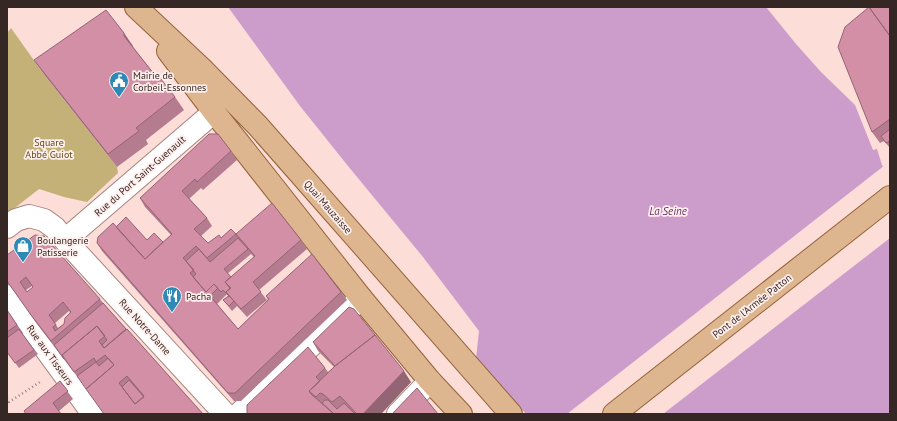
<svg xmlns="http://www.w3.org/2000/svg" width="897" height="421" font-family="'PT Sans',sans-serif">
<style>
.green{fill:#c4b178}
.water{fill:#cc9ccb}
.pier{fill:#fdddd8}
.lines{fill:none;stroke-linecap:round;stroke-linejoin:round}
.minor-casing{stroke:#a7837d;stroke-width:24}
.major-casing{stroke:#946339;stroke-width:24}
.path{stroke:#99827e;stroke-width:2.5;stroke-dasharray:1 3;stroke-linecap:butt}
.minor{stroke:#fff;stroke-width:22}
.major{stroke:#ddb58f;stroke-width:22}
.wall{fill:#b57b8e;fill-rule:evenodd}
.shaded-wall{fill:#936474}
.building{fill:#d28fa5;stroke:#936474;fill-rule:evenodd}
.labels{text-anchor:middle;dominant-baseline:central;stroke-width:3.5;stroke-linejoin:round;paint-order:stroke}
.poi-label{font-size:10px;fill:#352724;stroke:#ffefec;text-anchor:start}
.park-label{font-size:10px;fill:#5b4c1b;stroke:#ffefec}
.street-label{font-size:10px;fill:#352724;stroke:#ffefec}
.water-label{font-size:11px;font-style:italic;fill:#6b316b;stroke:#ffefec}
</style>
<rect width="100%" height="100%" fill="#fdddd8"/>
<path class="green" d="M 11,28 L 43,73 L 117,167 L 118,173 L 87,202 L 64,197 L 39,189 L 7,214 L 7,33 Z"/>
<path class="water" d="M 228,7 L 766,7 L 796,44 L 821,72 L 855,105 L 873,150 L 877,149 L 882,165 L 890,174 L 890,414 L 526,414 L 476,359 L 479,331 L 423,257 L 348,166 L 300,106 Z"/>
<path class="pier" d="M 885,165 L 890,171 L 890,238 L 663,414 L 567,414 Z"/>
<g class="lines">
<defs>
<path id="minor" d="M 7,227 L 16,220 L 29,216 L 44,220 L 55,228 L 65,240 L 225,414
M 65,240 L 214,112
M 7,296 L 93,414
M 239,414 L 361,298
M 398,414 L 430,381"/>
<path id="major" d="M 136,7 L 201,68 L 258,126 L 511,414
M 168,51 L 214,112 L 238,142 L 361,298 L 430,381 L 461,414
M 614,414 L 890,197"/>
</defs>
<use href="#minor" class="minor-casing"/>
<use href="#major" class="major-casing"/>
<path class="path" d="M 7,398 L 9,402 L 40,382"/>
<use href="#minor" class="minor"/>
<use href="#major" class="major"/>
</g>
<path class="wall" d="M 890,7 L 890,148 L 884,141 L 880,143 L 872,132 Z
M 133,46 L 133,47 L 154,74 L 175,97 L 184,110 L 146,140 L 148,144 L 117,167 L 43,73 L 34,60 Z
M 231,151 L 237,160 L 203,190 L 201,188 L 189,199 L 207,218 L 212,226 L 201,236 L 208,243 L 221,238 L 236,234 L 301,240 L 307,249 L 259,290 L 267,300 L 247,317 L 237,306 L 232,311 L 223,300 L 228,296 L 227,294 L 217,304 L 238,329 L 268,300 L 266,296 L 341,292 L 347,300 L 241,401 L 234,401 L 102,251 L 97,243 L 116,227 L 147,240 L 163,242 L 171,235 L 145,207 L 140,198 ZM 251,254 L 254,257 L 231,277 L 227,274 Z
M 7,255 L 100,299 L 103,303 L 203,414 L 79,379 L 37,324 L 7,281 ZM 32,286 L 33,287 L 27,292 L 26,290 ZM 69,311 L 70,312 L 64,324 L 58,328 L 55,323 Z
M 7,310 L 23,333 L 22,334 L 38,354 L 19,368 L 7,352 Z
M 313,342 L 411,382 L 381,414 L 247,414 L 325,368 L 328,372 L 334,367 L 318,351 Z
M 60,381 L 73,399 L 59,411 L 26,414 Z"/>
<path class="shaded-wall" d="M 124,33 L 133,46 L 133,49 L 124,36 Z
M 404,371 L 411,382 L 381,414 L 363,414 Z"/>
<path class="building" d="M 869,7 L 890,36 L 890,119 L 872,132 L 838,47 L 845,27 Z
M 869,7 L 890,7 L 890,36 L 876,17 Z
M 106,10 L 124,33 L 124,36 L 154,74 L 157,74 L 175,97 L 136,128 L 139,131 L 108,154 L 34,60 Z
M 890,129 L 890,141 L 886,143 L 881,136 Z
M 209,134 L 218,134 L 231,151 L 197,182 L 195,179 L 182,191 L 207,218 L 194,229 L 208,243 L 219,235 L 221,238 L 231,229 L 236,234 L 272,203 L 301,240 L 253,282 L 261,292 L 241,309 L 226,292 L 231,288 L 225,282 L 255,256 L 236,234 L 207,258 L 196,246 L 183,258 L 194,270 L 190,273 L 206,292 L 214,284 L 218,288 L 210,296 L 238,329 L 269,299 L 266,296 L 312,254 L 341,292 L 235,393 L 228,393 L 97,243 L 98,237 L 113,223 L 145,259 L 172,234 L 140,198 Z
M 126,217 L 147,240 L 154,233 L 163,242 L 145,259 L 116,227 Z
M 35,235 L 44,236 L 100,299 L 51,341 L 31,315 L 7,281 L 7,255 ZM 26,277 L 33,287 L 27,292 L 20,282 ZM 63,302 L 71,312 L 65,318 L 64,324 L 55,331 L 53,327 L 56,325 L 49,315 Z
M 238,238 L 248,249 L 224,269 L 231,277 L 225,282 L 230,288 L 226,292 L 229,296 L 223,290 L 221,292 L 214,284 L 206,292 L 193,277 L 196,274 L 186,261 L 199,249 L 210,262 Z
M 229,296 L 234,301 L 229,306 L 223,300 Z
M 103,303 L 126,329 L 104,348 L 102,345 L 107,340 L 97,326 L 62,355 L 64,359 L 54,345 Z
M 349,307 L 354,309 L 375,335 L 335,366 L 313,342 Z
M 7,310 L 17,325 L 7,332 Z
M 97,326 L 105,336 L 99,341 L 104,348 L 127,329 L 203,414 L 104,414 L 86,389 L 114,365 L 105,355 L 96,362 L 94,358 L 74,372 L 62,355 ZM 127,376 L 144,396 L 135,404 L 119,383 Z
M 19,329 L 34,350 L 15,363 L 7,352 L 7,338 Z
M 375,335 L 404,371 L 363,414 L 357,414 L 340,396 L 332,402 L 323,394 L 320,393 L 316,397 L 309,391 L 335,366 Z
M 308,347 L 325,368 L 316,377 L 320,381 L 309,391 L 311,394 L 334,414 L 247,414 L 247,405 Z
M 108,358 L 114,365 L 86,389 L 77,376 L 96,362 L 99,366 Z
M 129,380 L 144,397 L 135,404 L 122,387 Z
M 60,381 L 68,391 L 53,403 L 61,414 L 26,414 L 24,411 Z
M 417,388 L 438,414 L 392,414 Z
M 325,400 L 328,400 L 337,409 L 344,403 L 355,414 L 334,414 L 322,403 Z"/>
<defs>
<symbol id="civic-pin" viewBox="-11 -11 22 30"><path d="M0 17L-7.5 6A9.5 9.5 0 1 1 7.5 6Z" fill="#2d8ab6" stroke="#ffefec"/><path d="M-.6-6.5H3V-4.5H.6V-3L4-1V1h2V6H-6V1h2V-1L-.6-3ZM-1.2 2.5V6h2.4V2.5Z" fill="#fff"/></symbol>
<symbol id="shop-pin" viewBox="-11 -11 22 30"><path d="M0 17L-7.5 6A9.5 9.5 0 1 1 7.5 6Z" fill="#2d8ab6" stroke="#ffefec"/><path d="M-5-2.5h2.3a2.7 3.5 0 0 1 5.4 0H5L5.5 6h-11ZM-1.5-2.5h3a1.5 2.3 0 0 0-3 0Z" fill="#fff"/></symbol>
<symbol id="restaurant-pin" viewBox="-11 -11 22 30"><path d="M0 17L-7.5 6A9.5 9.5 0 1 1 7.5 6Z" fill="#2d8ab6" stroke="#ffefec"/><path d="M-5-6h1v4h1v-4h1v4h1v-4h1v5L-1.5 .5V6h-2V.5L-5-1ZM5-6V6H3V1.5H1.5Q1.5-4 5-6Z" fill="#fff"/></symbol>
</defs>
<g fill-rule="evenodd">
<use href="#civic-pin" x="108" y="70" width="22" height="30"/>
<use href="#shop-pin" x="12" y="235" width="22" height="30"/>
<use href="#restaurant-pin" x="161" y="285" width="22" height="30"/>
</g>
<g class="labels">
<g class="poi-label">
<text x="133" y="75">Mairie de<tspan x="133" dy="12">Corbeil-Essonnes</tspan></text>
<text x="37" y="240">Boulangerie<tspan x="37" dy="12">Patisserie</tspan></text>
<text x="186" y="296">Pacha</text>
</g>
<g class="park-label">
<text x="49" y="142">Square<tspan x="49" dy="12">Abbé Guiot</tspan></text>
</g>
<g class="street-label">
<text transform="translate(140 176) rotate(-41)">Rue du Port Saint-Guenault</text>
<text transform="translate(328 207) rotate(49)">Quai Mauzaisse</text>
<text transform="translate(752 306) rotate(-38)">Pont de l'Armée Patton</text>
<text transform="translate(145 327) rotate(48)">Rue Notre-Dame</text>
<text transform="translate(50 355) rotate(54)">Rue aux Tisseurs</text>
</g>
<g class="water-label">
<text x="668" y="211">La Seine</text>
</g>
</g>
<rect width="897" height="421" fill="none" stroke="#352724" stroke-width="16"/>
</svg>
